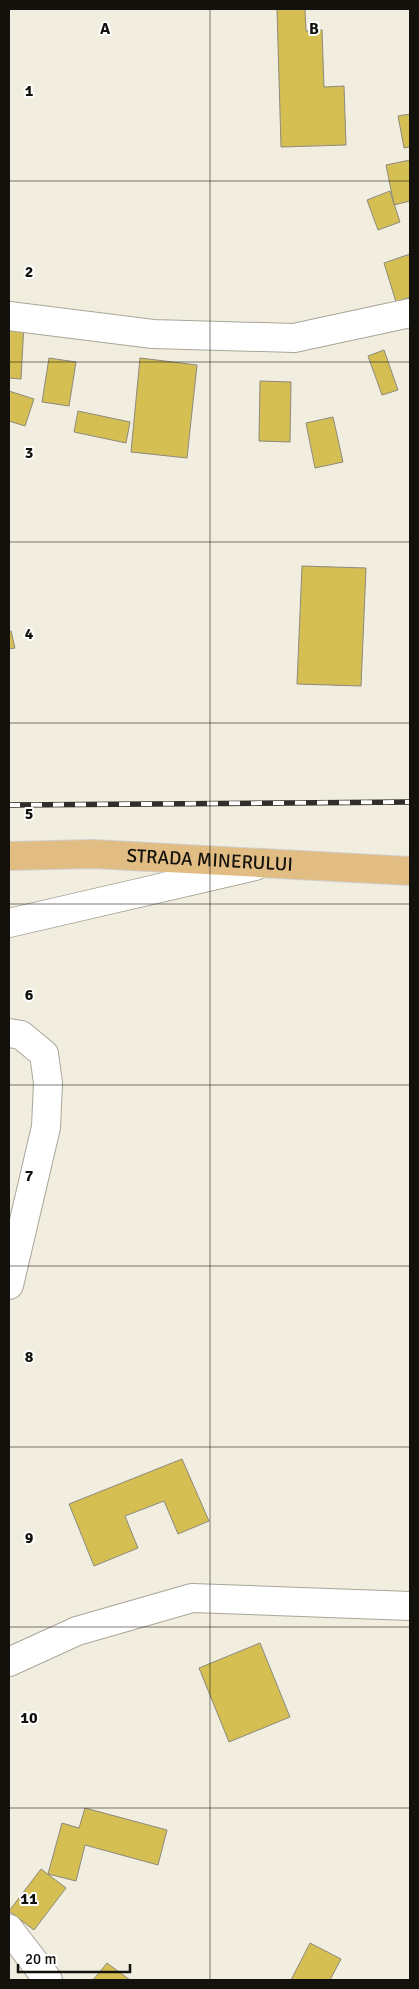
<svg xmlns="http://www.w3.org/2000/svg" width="419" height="1989" font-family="Signika,sans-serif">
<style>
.building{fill:#d5be52;stroke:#8d8a7e}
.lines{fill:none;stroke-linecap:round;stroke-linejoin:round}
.minor-casing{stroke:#a9a699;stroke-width:30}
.major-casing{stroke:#d0cfce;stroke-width:30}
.minor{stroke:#fff;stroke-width:28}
.major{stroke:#e1bc83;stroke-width:28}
.rail-casing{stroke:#2f2e28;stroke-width:5.5}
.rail{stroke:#fff;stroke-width:4;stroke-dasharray:11;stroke-linecap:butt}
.grid{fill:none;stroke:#12110c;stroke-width:1;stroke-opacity:0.55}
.labels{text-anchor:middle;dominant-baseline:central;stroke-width:4;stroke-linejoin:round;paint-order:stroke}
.street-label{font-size:19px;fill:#12110c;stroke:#fff}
.grid-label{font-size:16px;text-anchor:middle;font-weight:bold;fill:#12110c;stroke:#fff;stroke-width:4;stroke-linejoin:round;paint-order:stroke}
</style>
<rect width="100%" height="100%" fill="#f1eee0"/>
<path class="building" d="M 277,9 L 305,9 L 306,31 L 322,30 L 324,87 L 344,86 L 346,145 L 281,147 Z
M 410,114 L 410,147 L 404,148 L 398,116 Z
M 410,160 L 410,201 L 394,205 L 386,165 Z
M 390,191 L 400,222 L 378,230 L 367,200 Z
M 410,254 L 410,297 L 396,302 L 384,263 Z
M 9,322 L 24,323 L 21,379 L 9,378 Z
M 384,350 L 398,390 L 382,395 L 368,356 Z
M 49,358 L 76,362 L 69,406 L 42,402 Z
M 140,358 L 197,365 L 187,458 L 131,452 Z
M 260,381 L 291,382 L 290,442 L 259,441 Z
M 9,391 L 34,399 L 25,426 L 9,421 Z
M 78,411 L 130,422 L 126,443 L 74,432 Z
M 333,417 L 343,462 L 315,468 L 306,423 Z
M 302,566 L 366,568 L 361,686 L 297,684 Z
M 9,631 L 11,631 L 15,648 L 9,649 Z
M 182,1459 L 209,1521 L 178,1534 L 164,1501 L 125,1516 L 138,1548 L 94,1566 L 69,1504 Z
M 260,1643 L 290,1717 L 229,1742 L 199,1668 Z
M 85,1808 L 167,1830 L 158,1865 L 85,1845 L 76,1881 L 48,1874 L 62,1823 L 79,1828 Z
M 41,1869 L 66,1888 L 34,1930 L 9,1911 Z
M 310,1943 L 341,1959 L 330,1980 L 291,1980 Z
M 107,1963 L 130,1980 L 93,1980 Z"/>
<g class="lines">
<defs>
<path id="minor" d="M 9,316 L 153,334 L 294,338 L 410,313
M 9,923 L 255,866
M 9,1033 L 21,1035 L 44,1054 L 48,1083 L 46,1127 L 9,1285
M 9,1662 L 77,1631 L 192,1598 L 410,1606
M 9,1929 L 48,1980"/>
<g id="major">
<path id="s1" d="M 9,856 L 93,854 L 410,871"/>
</g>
</defs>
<use href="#minor" class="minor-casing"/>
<use href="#major" class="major-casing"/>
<use href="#minor" class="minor"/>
<use href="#major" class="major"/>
<defs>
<path id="rail" d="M 9,805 L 410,802"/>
</defs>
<use href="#rail" class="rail-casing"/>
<use href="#rail" class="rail"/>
</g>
<path class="grid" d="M 210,9 L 210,1980M 9,181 L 410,181M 9,362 L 410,362M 9,542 L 410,542M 9,723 L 410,723M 9,904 L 410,904M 9,1085 L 410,1085M 9,1266 L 410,1266M 9,1447 L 410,1447M 9,1627 L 410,1627M 9,1808 L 410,1808"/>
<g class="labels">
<g class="street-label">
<text stroke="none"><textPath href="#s1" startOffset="201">STRADA MINERULUI</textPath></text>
</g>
</g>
<g class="grid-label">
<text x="105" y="34">A</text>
<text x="314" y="34">B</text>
<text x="29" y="96">1</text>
<text x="29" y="277">2</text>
<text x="29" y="458">3</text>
<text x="29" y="639">4</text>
<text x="29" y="819">5</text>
<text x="29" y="1000">6</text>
<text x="29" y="1181">7</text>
<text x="29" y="1362">8</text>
<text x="29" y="1543">9</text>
<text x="29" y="1723">10</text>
<text x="29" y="1904">11</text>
</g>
<rect width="419" height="1989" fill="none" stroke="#12110c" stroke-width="20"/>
<path d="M18 1964v8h112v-8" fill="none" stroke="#12110c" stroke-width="2.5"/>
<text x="25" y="1964" font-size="15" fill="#12110c" stroke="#ffffff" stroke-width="4" paint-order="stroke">20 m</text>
</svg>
